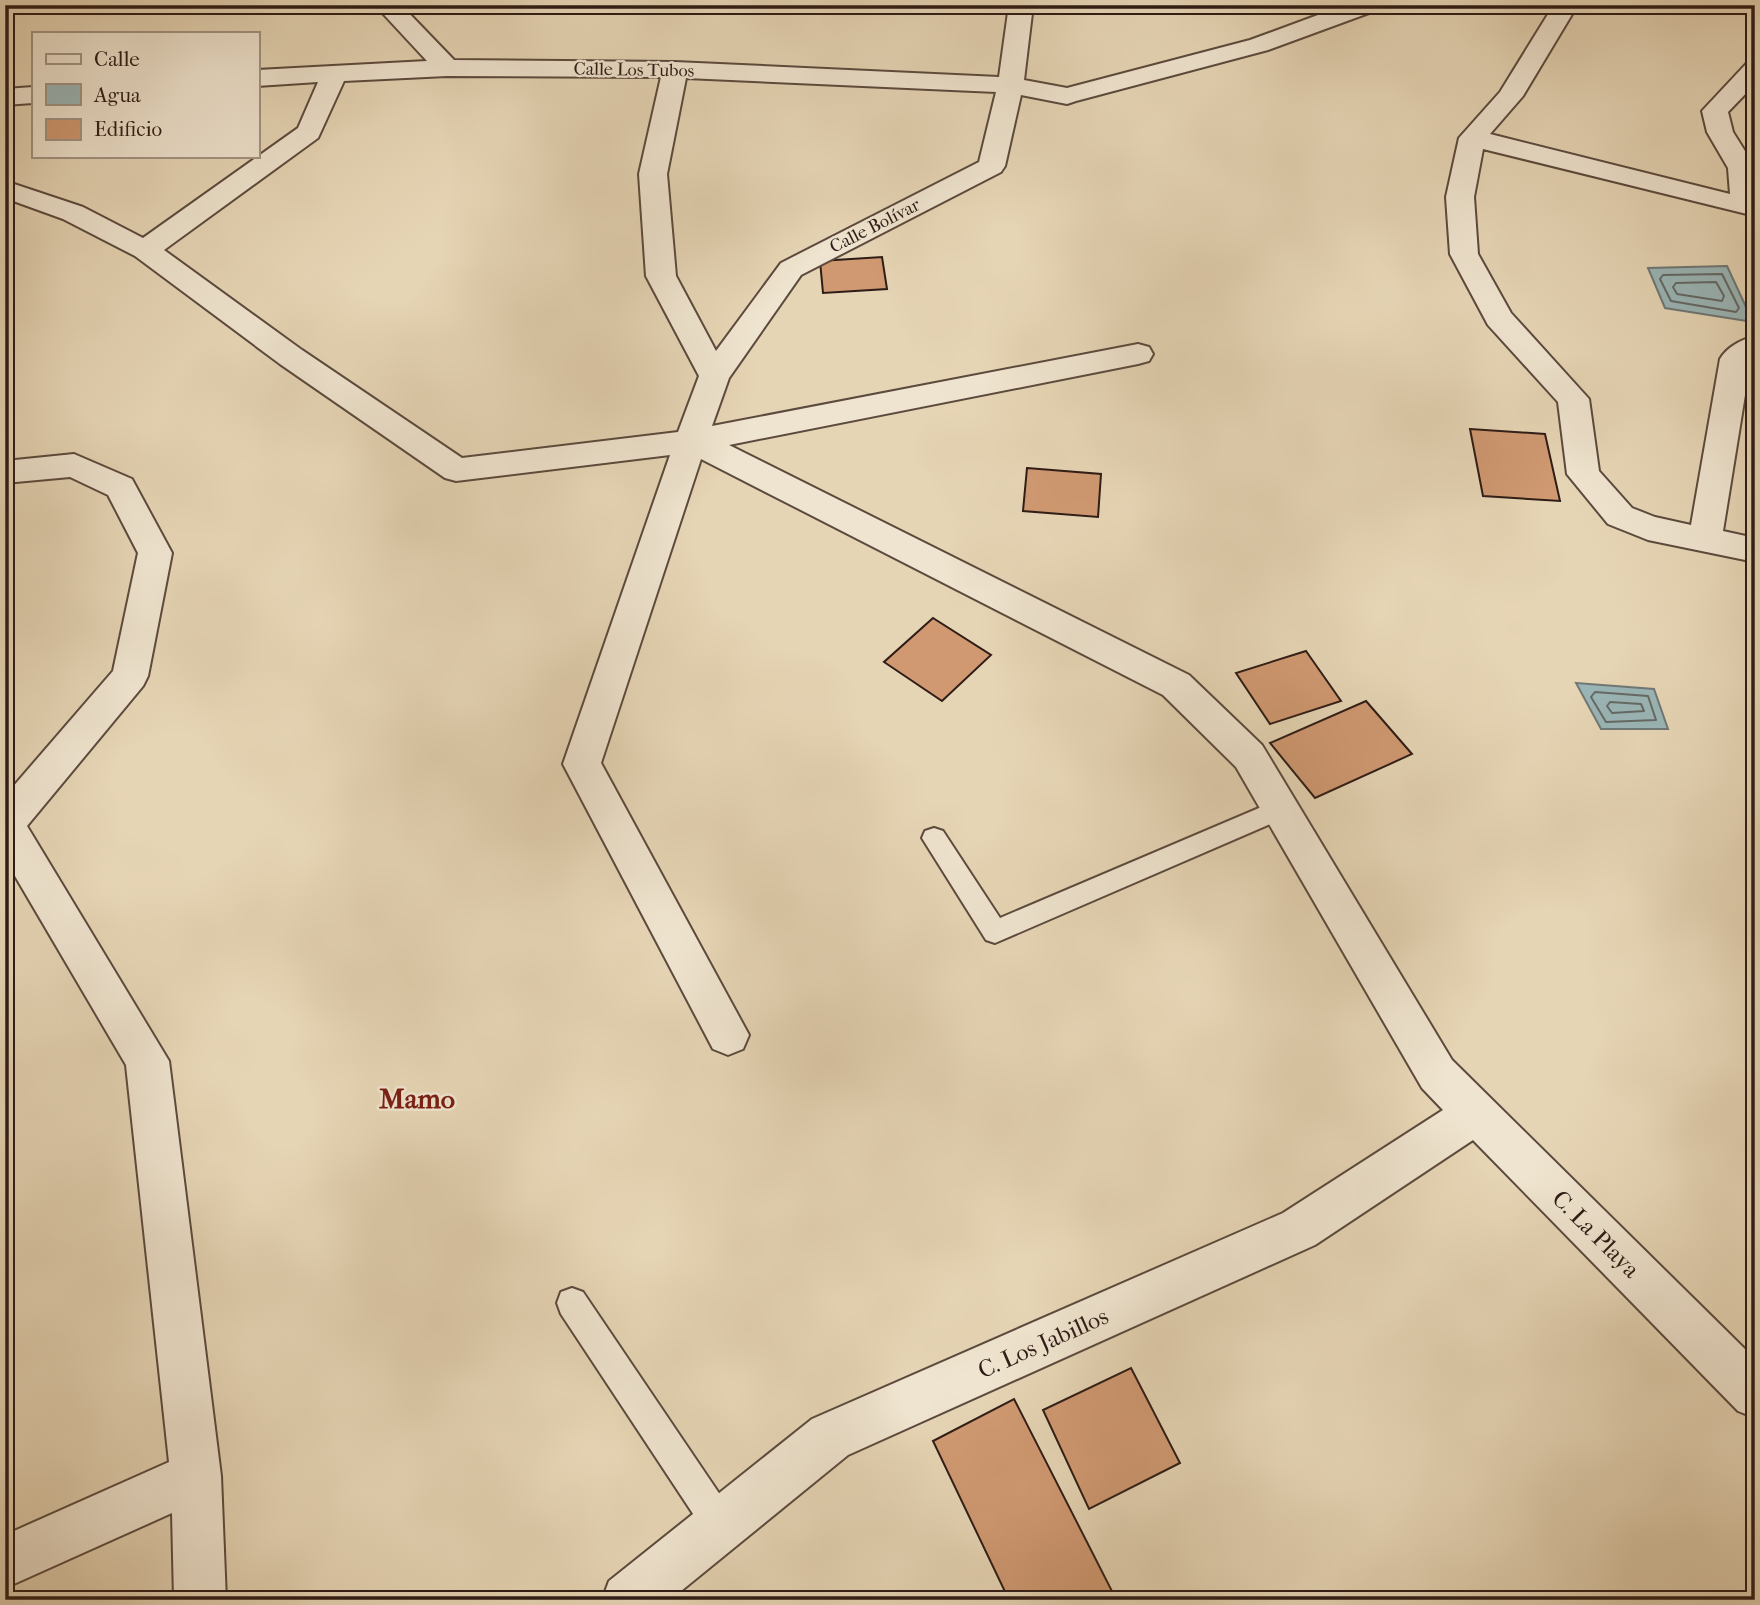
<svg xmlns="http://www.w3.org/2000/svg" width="1760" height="1605" font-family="'IM FELL French Canon',serif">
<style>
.water{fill:#9ab6b7;stroke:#6f7877;stroke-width:2}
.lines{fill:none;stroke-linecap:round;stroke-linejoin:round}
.shore{stroke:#646966;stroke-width:2}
.building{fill:#d09972;stroke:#2e1c16;stroke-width:2}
.service-casing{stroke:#5c4a3e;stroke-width:4}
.minor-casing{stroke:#5c4a3e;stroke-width:4}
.service{fill:#efe4cf;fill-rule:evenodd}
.minor{fill:#efe4cf;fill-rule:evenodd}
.labels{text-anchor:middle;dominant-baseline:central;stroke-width:5;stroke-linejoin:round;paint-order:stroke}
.far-street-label{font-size:18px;fill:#2e1c16;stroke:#efe4cf}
.near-street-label{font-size:24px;fill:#2e1c16;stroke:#efe4cf}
.district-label{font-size:28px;font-weight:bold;fill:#7a1f14;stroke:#efe4cf}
</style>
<rect width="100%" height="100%" fill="#e6d5b5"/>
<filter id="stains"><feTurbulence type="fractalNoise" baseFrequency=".00286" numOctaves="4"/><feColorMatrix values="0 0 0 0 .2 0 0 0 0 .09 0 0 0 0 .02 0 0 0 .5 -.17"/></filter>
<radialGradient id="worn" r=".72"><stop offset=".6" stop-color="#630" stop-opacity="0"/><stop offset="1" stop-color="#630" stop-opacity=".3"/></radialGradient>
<path class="water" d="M 1727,266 L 1753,322 L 1665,308 L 1648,268 Z
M 1576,683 L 1654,689 L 1668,729 L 1601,729 Z"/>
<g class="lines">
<path class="shore" d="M 1722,274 L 1739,308 L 1736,312 L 1671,301 L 1660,279 L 1663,275 Z
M 1716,282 L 1724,296 L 1722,301 L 1677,294 L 1673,287 L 1676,283 Z
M 1595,692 L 1648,696 L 1656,720 L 1606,722 L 1591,697 Z
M 1610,702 L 1641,704 L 1644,711 L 1612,713 L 1607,706 Z"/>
</g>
<path class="building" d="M 882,257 L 887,289 L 823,293 L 820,261 Z
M 1470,429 L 1545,434 L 1560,501 L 1483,496 Z
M 1027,468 L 1101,474 L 1098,517 L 1023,511 Z
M 933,618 L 991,655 L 942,701 L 884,662 Z
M 1306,651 L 1341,701 L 1270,724 L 1236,673 Z
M 1366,701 L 1412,754 L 1315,798 L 1270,743 Z
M 1131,1368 L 1180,1463 L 1089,1509 L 1043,1410 Z
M 1014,1399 L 1115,1597 L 1110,1600 L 1009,1600 L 933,1441 Z"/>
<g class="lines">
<defs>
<path id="service" d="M 1280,799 L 1289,802 L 1292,809 L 1289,816 L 995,943 L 986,940 L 922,838 L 925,831 L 934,828 L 943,831 L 1000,918 Z
M 572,1288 L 583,1292 L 733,1514 L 737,1526 L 733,1538 L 721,1542 L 709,1538 L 561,1314 L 557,1303 L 561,1292 Z"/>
<path id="minor" d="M 375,5 L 401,5 L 454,60 L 675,62 L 999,77 L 1009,5 L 1033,5 L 1024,80 L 1067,88 L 1250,40 L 1345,5 L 1380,5 L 1377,10 L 1268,50 L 1076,101 L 1067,104 L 1021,95 L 1005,166 L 1001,172 L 801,275 L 729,378 L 712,426 L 1138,344 L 1149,347 L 1153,354 L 1149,361 L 1138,364 L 729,445 L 1189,675 L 1262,745 L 1452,1060 L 1755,1359 L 1755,1418 L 1738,1411 L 1473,1140 L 1315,1245 L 848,1455 L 670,1600 L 602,1600 L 609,1581 L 812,1419 L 1283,1213 L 1443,1110 L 1422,1088 L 1236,767 L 1163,695 L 701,459 L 601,763 L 749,1035 L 743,1049 L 728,1055 L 713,1049 L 563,764 L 670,455 L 456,481 L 445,478 L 280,364 L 135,256 L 63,219 L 5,198 L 5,181 L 83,207 L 143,238 L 298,128 L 318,82 L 257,86 L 257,70 L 427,61 ZM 447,76 L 661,77 L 639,174 L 646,276 L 699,376 L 678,432 L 462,458 L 302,350 L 164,250 L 318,138 L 344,81 ZM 686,78 L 996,92 L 979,162 L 781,263 L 716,351 L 676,276 L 667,174 Z
M 1549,5 L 1573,5 L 1574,11 L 1523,96 L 1490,134 L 1730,194 L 1728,168 L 1707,132 L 1702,111 L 1746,64 L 1755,61 L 1755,84 L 1728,112 L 1733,132 L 1755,167 L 1755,216 L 1483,149 L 1474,197 L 1478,254 L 1511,313 L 1589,399 L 1599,471 L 1632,508 L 1655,517 L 1691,525 L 1720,359 C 1727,347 1741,340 1755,336 L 1755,360 L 1750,364 L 1723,531 L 1755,538 L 1755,562 L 1648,540 L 1608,524 L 1567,474 L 1558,402 L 1488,325 L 1450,254 L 1446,197 L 1459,138 L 1500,92 L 1550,11 Z
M 33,87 L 33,103 L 5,105 L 5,89 Z
M 74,454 L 132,479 L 172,553 L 148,676 L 143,686 L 27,826 L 169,1061 L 221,1476 L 226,1600 L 174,1600 L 172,1513 L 5,1588 L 5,1535 L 169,1462 L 126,1065 L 5,859 L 5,796 L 113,671 L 138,553 L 108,495 L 70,477 L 5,483 L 5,461 Z"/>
</defs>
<use href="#service" class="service-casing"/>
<use href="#minor" class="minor-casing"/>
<use href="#service" class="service"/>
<use href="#minor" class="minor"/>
</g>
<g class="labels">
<g class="far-street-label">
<text transform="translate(634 70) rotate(1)">Calle Los Tubos</text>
<text transform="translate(875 226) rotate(-27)">Calle Bolívar</text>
</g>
<g class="near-street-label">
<text transform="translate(1596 1234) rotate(45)">C. La Playa</text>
<text transform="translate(1043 1343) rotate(-24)">C. Los Jabillos</text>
</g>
<g class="district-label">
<text x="417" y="1098">Mamo</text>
</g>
</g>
<rect width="1760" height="1605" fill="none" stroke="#e6d5b5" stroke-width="28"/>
<rect x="7" y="7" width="1746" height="1591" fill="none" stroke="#2e1c16" stroke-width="3.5"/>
<rect x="14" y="14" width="1732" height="1577" fill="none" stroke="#2e1c16" stroke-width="2"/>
<rect x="32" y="32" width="228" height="126" fill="#efe4cf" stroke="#a29485" stroke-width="2"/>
<rect x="46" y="54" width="35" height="10" fill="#efe4cf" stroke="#a29485" stroke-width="2"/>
<text x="94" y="66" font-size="21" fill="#2e1c16">Calle</text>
<rect x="46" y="84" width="35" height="21" fill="#9ab6b7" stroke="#a29485" stroke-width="2"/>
<text x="94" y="102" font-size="21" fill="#2e1c16">Agua</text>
<rect x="46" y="119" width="35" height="21" fill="#d09972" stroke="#a29485" stroke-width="2"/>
<text x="94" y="136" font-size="21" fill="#2e1c16">Edificio</text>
<rect width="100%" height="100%" filter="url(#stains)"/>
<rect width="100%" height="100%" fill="url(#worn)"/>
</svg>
